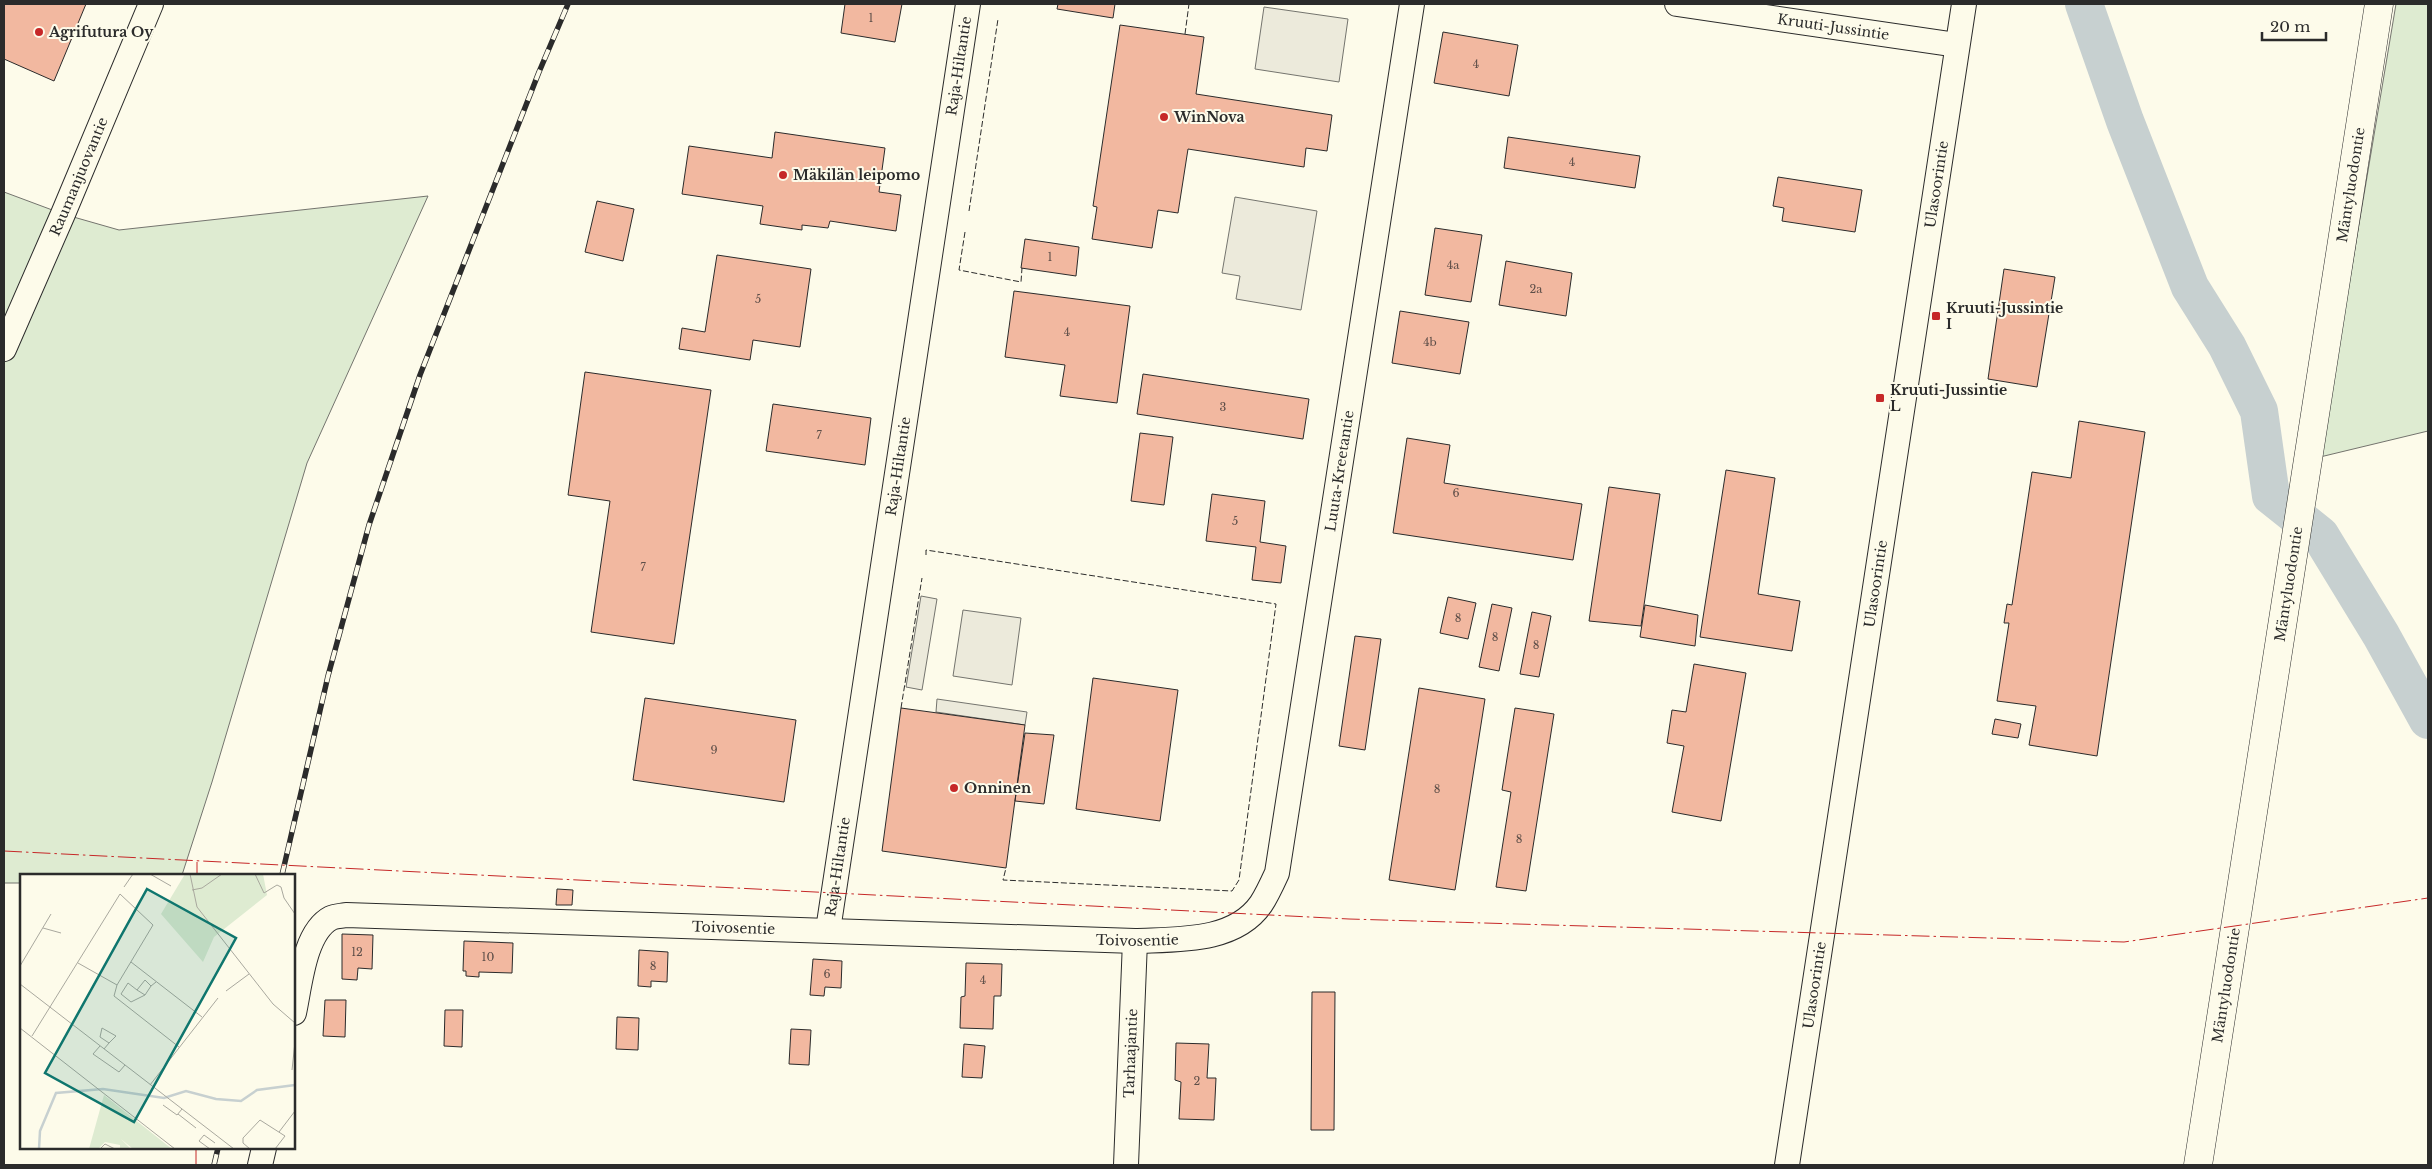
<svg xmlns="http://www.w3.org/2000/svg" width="2432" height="1169" font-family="'Libre Baskerville',serif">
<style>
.green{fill:#deebd1;stroke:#74746e}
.parking{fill:#eceadb;stroke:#74746e}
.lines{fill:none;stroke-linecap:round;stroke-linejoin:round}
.river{stroke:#c7d0d0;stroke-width:38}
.building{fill:#f2b8a0;stroke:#2b2b2b}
.minor-casing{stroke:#2b2b2b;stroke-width:26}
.highway-casing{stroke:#2b2b2b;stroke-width:29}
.minor{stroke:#fdfbea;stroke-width:24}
.highway{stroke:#fdfbea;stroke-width:28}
.rail-casing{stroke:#2b2b2b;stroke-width:5.5}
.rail{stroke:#fdfbea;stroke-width:4;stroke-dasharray:11;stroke-linecap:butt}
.fence{stroke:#2b2b2b;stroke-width:1;stroke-dasharray:6 2.5;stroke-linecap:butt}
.power{stroke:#c62828;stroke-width:1;stroke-dasharray:18 4 2.5 4;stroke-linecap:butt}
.poi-dot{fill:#c62828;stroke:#fdfbea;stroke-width:2}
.labels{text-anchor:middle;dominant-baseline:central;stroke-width:4;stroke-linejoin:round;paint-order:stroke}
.number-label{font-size:11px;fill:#5d4e48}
.street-label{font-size:14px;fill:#2b2b2b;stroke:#fdfbea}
.poi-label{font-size:14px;font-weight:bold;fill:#2b2b2b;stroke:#fdfbea;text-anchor:start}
.inset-river{fill:none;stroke:#c7d0d0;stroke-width:2.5}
.inset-road{fill:none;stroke:#a9a89e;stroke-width:1}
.view{fill:#0f766e;fill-opacity:0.15;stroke:#0f766e;stroke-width:2.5}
.inset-edge{fill:none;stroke:#2b2b2b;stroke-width:2.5}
</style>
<rect width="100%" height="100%" fill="#fdfbea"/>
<path class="green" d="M 2396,4 L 2428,4 L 2428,431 L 2320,457 Z
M 4,192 L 63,214 L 119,230 L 428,196 L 307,463 L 212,782 L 182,875 L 21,875 L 21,883 L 4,883 Z"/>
<path class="parking" d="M 1264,7 L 1348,19 L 1339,82 L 1255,69 Z
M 1235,197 L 1317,211 L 1301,310 L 1236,299 L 1240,276 L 1222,273 Z
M 921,596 L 937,599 L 922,690 L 906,687 Z
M 963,610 L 1021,618 L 1012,685 L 953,676 Z
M 937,699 L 1027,712 L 1025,725 L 936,712 Z"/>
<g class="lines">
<path class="river" d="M 2084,4 L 2125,121 L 2190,287 L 2227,346 L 2259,411 L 2271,496 L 2320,535 L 2381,635 L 2428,720"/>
</g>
<path class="building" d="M 4,4 L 86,4 L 54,81 L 4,59 Z
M 845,4 L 902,4 L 895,42 L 841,33 Z
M 1058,4 L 1115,4 L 1113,18 L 1057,9 Z
M 1120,25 L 1204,37 L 1196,94 L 1332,115 L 1327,151 L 1306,148 L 1304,167 L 1188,149 L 1178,213 L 1158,210 L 1152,248 L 1092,239 L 1097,207 L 1093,206 Z
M 1443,32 L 1518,45 L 1509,96 L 1434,83 Z
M 775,132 L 885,148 L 879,192 L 901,195 L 896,231 L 830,221 L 828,228 L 802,225 L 802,230 L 760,224 L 763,206 L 682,194 L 689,146 L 772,158 Z
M 1508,137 L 1640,156 L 1635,188 L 1504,168 Z
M 1778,177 L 1862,190 L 1855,232 L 1782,221 L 1784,208 L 1773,206 Z
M 597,201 L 634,209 L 623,261 L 585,252 Z
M 1435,228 L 1482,235 L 1471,302 L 1425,295 Z
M 1025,239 L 1079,247 L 1076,276 L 1021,268 Z
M 717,255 L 811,269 L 800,347 L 753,340 L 750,360 L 679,349 L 682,328 L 705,332 Z
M 1506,261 L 1572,273 L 1566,316 L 1499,305 Z
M 2004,269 L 2055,277 L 2037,387 L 1988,379 Z
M 1014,291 L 1130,306 L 1117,403 L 1060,396 L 1065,365 L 1005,357 Z
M 1400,311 L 1469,322 L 1460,374 L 1392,363 Z
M 585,372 L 711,390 L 674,644 L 591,632 L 610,501 L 568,495 Z
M 1143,374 L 1309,399 L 1303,439 L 1137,414 Z
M 773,404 L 871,418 L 865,465 L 766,451 Z
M 2079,421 L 2145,432 L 2097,756 L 2029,745 L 2036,706 L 1997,701 L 2009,623 L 2004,623 L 2007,604 L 2012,605 L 2032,472 L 2071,478 Z
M 1140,433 L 1173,437 L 1164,505 L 1131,501 Z
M 1407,438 L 1450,445 L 1444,483 L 1582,504 L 1573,560 L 1393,533 Z
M 1726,470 L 1775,478 L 1758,594 L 1800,601 L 1792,651 L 1700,637 Z
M 1609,487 L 1660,494 L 1641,626 L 1589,621 Z
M 1212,494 L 1265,501 L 1260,542 L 1286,546 L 1281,583 L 1252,580 L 1256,547 L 1206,541 Z
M 1448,597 L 1476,603 L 1468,639 L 1440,633 Z
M 1492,604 L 1512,608 L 1499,671 L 1479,667 Z
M 1645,605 L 1698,615 L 1695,646 L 1640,637 Z
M 1532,612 L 1551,616 L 1539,677 L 1520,674 Z
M 1355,636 L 1381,639 L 1365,750 L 1339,746 Z
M 1694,664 L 1746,673 L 1721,821 L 1672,812 L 1684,746 L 1667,743 L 1672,710 L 1686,712 Z
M 1093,678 L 1178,690 L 1160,821 L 1076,809 Z
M 1419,688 L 1485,699 L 1455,890 L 1389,880 Z
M 645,698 L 796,720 L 784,802 L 633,780 Z
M 901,708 L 1025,725 L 1006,868 L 882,851 Z
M 1515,708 L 1554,714 L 1526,891 L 1496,887 L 1511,792 L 1502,790 Z
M 1995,719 L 2021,724 L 2018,738 L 1992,734 Z
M 1025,733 L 1054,735 L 1044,804 L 1015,801 Z
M 557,889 L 573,890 L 572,905 L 556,905 Z
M 342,934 L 373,935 L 372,969 L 358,968 L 357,980 L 342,979 Z
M 464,941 L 513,943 L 512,973 L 479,972 L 479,977 L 466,976 L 466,971 L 463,971 Z
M 639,950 L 668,952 L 667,982 L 651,981 L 651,987 L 638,986 Z
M 813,959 L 842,961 L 841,988 L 825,987 L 824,996 L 810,995 Z
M 966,963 L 1002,964 L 1001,996 L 994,996 L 993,1029 L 960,1028 L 961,997 L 965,996 Z
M 1312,992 L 1335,992 L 1334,1130 L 1311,1130 Z
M 325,1000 L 346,1000 L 345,1037 L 323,1036 Z
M 445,1010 L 463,1010 L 462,1047 L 444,1046 Z
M 617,1017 L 639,1018 L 638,1050 L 616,1049 Z
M 791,1029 L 811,1030 L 809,1065 L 789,1064 Z
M 1176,1043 L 1209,1044 L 1207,1078 L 1216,1078 L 1214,1120 L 1179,1119 L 1181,1082 L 1175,1080 Z
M 964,1044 L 985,1046 L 982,1078 L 962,1077 Z"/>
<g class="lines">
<defs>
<g id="minor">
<path id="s1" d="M 1677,4 L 1957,45"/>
<path id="s2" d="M 4,349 L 63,214 L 151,4"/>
<path id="s3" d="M 828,930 L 968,4"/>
<path id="s4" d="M 294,1013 C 300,986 304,932 331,918 C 335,916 341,916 346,915 L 1135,941 C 1176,939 1234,943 1261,904 C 1267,895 1272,884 1277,873 L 1412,4"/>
<path d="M 260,1165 L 264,1148"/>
<path id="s5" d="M 1126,1165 L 1135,941"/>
<path id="s6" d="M 1787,1165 L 1964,4"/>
</g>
<g id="highway">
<path id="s7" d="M 2198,1165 L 2379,4"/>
</g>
</defs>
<use href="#minor" class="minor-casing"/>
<use href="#highway" class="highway-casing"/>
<use href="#minor" class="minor"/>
<use href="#highway" class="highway"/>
<defs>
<path id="rail" d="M 282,875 L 328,676 L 369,525 L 420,375 L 539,72 L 568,4
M 214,1165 L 218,1148"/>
</defs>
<use href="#rail" class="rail-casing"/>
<use href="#rail" class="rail"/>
<path class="fence" d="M 1185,34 L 1189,4
M 969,211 L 998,19
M 965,232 L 959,270 L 1021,282 L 1022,268
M 926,555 L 926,550 L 1276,604 L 1239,880 L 1232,891 L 1003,880 L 1006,868
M 901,708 L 922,578"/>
<path class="power" d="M 4,851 L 1349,919 L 2124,942 L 2428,898
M 197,862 L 197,875
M 196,1165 L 196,1148"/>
</g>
<g class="poi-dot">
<circle cx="39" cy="32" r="5"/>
<circle cx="1164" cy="117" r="5"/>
<circle cx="783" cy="175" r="5"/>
<rect x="1931" y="311" width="10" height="10" rx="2.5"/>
<rect x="1875" y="393" width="10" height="10" rx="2.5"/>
<circle cx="954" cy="788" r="5"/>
</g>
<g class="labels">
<g class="number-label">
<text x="871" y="18">1</text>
<text x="1476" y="64">4</text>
<text x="1572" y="162">4</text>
<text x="1050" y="257">1</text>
<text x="1453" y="265">4a</text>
<text x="1536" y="289">2a</text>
<text x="758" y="299">5</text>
<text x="1067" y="332">4</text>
<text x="1430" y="342">4b</text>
<text x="1223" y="407">3</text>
<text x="819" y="435">7</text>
<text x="1456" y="493">6</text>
<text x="1235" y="521">5</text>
<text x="643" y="567">7</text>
<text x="1458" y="618">8</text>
<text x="1495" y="637">8</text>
<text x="1536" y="645">8</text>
<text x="714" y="750">9</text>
<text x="1437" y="789">8</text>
<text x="1519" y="839">8</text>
<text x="357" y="952">12</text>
<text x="488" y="957">10</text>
<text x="653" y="966">8</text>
<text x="827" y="974">6</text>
<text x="983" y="980">4</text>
<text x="1197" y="1081">2</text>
</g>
<g class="street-label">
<text stroke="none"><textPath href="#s1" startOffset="158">Kruuti-Jussintie</textPath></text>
<text stroke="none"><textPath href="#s3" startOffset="874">Raja-Hiltantie</textPath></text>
<text stroke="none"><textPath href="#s2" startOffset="188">Raumanjuovantie</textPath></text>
<text stroke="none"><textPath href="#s6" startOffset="992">Ulasoorintie</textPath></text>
<text stroke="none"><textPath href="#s7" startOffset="992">Mäntyluodontie</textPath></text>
<text stroke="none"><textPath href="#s3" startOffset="469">Raja-Hiltantie</textPath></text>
<text stroke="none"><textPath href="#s4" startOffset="1488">Luuta-Kreetantie</textPath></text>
<text stroke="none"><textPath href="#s6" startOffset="588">Ulasoorintie</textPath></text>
<text stroke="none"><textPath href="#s7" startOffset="588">Mäntyluodontie</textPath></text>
<text stroke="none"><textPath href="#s3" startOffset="64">Raja-Hiltantie</textPath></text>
<text stroke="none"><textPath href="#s4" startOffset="508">Toivosentie</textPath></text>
<text stroke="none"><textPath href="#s4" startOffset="912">Toivosentie</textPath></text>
<text stroke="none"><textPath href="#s6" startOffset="182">Ulasoorintie</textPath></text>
<text stroke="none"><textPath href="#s7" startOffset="182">Mäntyluodontie</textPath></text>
<text stroke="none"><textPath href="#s5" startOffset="112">Tarhaajantie</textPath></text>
</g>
<g class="poi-label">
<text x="49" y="32">Agrifutura Oy</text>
<text x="1174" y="117">WinNova</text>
<text x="793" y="175">Mäkilän leipomo</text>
<text x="1946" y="308">Kruuti-Jussintie<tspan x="1946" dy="16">I</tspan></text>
<text x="1890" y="390">Kruuti-Jussintie<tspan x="1890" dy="16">L</tspan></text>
<text x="964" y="788">Onninen</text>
</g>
</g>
<g transform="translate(20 874)">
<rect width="275" height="275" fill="#fdfbea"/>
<path d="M 165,0 L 243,0 L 247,21 L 194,63 L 183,88 L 141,40 ZM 84,221 L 152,275 L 113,275 L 101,265 L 111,275 L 100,275 L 100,271 L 85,268 L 78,275 L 69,275 Z" fill="#deebd1"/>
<path class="inset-river" d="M 19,275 L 20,257 L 36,219 L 83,215 L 144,224 L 166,217 L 196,225 L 221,227 L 237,216 L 275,211"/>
<path class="inset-road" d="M 130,0 L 151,12M 170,0 L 177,33 L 253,130 L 275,149M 235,0 L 244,19 L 257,11 L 261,13 L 264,24 L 275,40M 104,13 L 113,0M 172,16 L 182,14 L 202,0M 23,54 L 41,59M 111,88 L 182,143M 58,89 L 97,111M 0,92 L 31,40M 0,110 L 214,275M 131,112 L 125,121 L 117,116 L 125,106 L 131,112 L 136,108M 117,116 L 108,109 L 101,120 L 111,128 L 125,121M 206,117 L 229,100M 0,154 L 155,275M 12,162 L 100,20 L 133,51 L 97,111 L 94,122 L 159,173M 80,172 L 73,180 L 99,198 L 105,191M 84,175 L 89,169 L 80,163 L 82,154 L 96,162 L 89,169M 272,196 L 275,168M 130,211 L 198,124M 143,231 L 157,241 L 162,235M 158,240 L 176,254M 259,258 L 275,237M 80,275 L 85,270 L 95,275M 190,275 L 179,267 L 184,261 L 195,269M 230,275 L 223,269 L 223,264 L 240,246 L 265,262 L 255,275"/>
<path class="view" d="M 127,15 L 216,64 L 114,248 L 25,199 Z"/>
<rect width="275" height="275" class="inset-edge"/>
</g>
<rect width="2432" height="1169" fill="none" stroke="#2b2b2b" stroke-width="10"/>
<path d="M2262 32v8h64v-8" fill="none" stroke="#2b2b2b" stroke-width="2.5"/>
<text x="2270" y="32" font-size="15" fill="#2b2b2b" stroke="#fdfbea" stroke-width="4" paint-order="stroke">20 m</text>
</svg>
